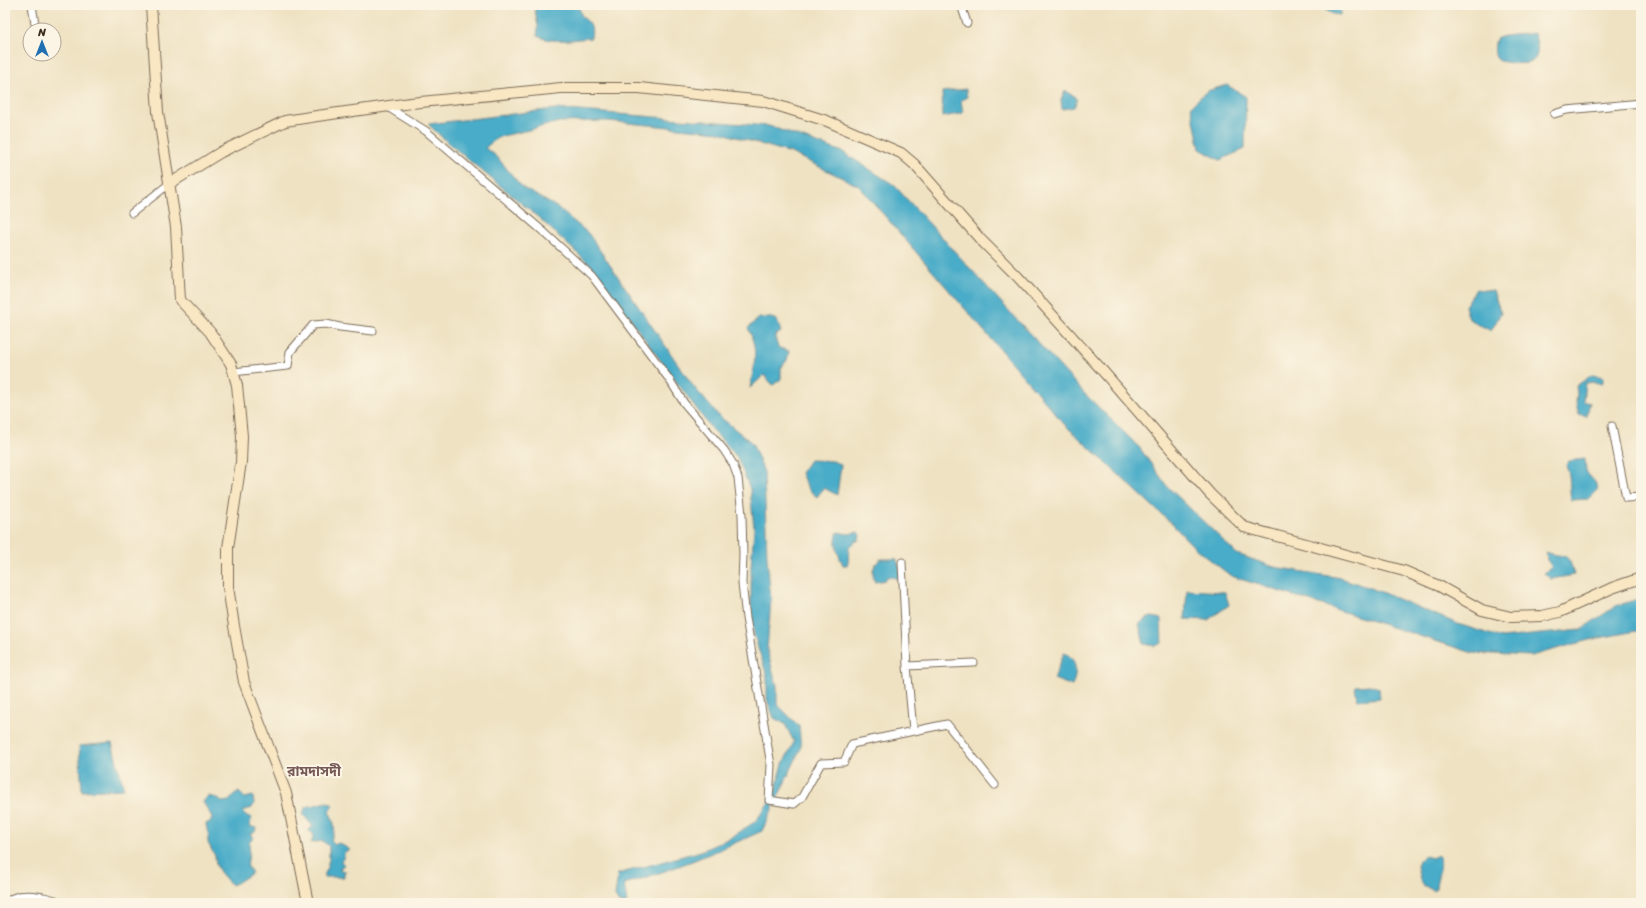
<svg xmlns="http://www.w3.org/2000/svg" width="1646" height="908" font-family="Sriracha,'Noto Sans Bengali',sans-serif">
<style>
.water{fill:#49acc8;stroke:#426b73}
.lines{fill:none;stroke-linecap:round;stroke-linejoin:round}
.minor-casing{stroke:#7a6a57;stroke-width:9}
.secondary-casing{stroke:#7a6a57;stroke-width:12}
.minor{stroke:#fff;stroke-width:7}
.secondary{stroke:#f9e7c3;stroke-width:10}
.labels{text-anchor:middle;dominant-baseline:central;stroke-width:4;stroke-linejoin:round;paint-order:stroke}
.quarter-label{font-size:14px;font-weight:bold;fill:#765a58;stroke:#fcf5e5}
</style>
<rect width="100%" height="100%" fill="#fcf5e5"/>
<filter id="ink" filterUnits="userSpaceOnUse"><feTurbulence type="fractalNoise" baseFrequency=".025" numOctaves="2"/><feDisplacementMap in="SourceGraphic" scale="8" xChannelSelector="R" yChannelSelector="G"/><feConvolveMatrix kernelMatrix="1 2 1 2 8 2 1 2 1" color-interpolation-filters="sRGB"/></filter>
<filter id="wash" filterUnits="userSpaceOnUse"><feTurbulence type="fractalNoise" baseFrequency=".012" numOctaves="4" result="noise"/><feDisplacementMap in="SourceGraphic" scale="16" xChannelSelector="R" yChannelSelector="G"/><feGaussianBlur stdDeviation="0.9" result="paint"/><feColorMatrix in="noise" values="0 0 0 0 0 0 0 0 0 0 0 0 0 0 0 0 0 1.4 0 .05"/><feComposite in="paint" operator="in"/></filter>
<g filter="url(#wash)">
<rect width="100%" height="100%" fill="#efe2c2"/>
<path class="water" d="M 534,5 L 578,5 L 582,17 C 591,23 593,27 591,38 C 573,39 554,44 537,36 L 538,27 Z
M 1322,5 L 1341,5 L 1340,15 L 1333,14 L 1322,8 Z
M 1534,33 C 1546,69 1524,65 1499,61 C 1493,55 1494,47 1496,39 C 1508,33 1521,36 1534,33 Z
M 1227,85 L 1246,97 L 1245,149 L 1220,160 L 1200,149 L 1191,106 L 1207,91 Z
M 966,89 L 967,97 L 961,100 L 963,113 L 943,117 L 942,92 Z
M 1065,91 L 1072,94 L 1077,100 L 1074,107 L 1062,109 L 1061,100 Z
M 555,109 L 769,126 L 843,152 L 894,185 L 1085,394 L 1139,447 L 1167,486 L 1237,554 L 1274,567 L 1341,578 L 1381,592 L 1458,624 L 1502,638 L 1580,630 L 1616,606 L 1641,598 L 1641,630 L 1589,640 L 1531,656 L 1473,653 L 1231,576 L 1195,548 L 1172,524 L 1066,426 L 859,186 L 791,153 L 719,132 L 608,121 L 559,122 L 529,130 L 498,137 L 485,148 L 496,156 L 523,188 L 555,206 L 588,233 L 693,386 L 719,416 L 752,443 L 764,472 L 767,557 L 771,600 L 767,650 L 777,686 L 777,704 L 799,726 L 801,748 L 762,831 C 715,852 674,870 624,884 L 627,903 L 619,903 L 615,896 L 618,874 L 701,851 L 730,838 L 756,821 L 774,795 L 783,764 L 794,742 L 785,724 L 774,718 L 767,700 L 767,676 L 754,635 L 751,610 L 751,567 L 754,528 L 750,489 L 737,457 L 710,427 L 589,264 L 539,218 L 447,142 L 428,124 Z
M 1476,289 L 1493,291 L 1501,313 L 1491,331 L 1469,319 L 1465,306 Z
M 759,318 L 772,318 L 777,320 L 781,332 L 776,335 L 776,342 L 779,348 L 789,351 L 787,360 L 781,368 L 781,379 L 773,385 L 764,375 L 750,388 C 754,364 759,351 748,328 Z
M 1592,375 L 1604,377 L 1602,384 L 1595,382 L 1585,383 L 1583,401 L 1590,403 L 1586,417 L 1579,414 L 1576,404 L 1577,393 L 1576,386 Z
M 1585,459 L 1586,472 L 1595,482 L 1598,489 L 1588,499 L 1571,500 C 1569,489 1571,476 1566,466 L 1569,461 Z
M 810,460 L 833,461 L 841,465 L 837,495 L 824,488 L 817,497 L 808,489 L 801,473 Z
M 838,532 L 848,534 L 858,532 L 860,536 L 858,541 L 855,541 L 854,544 L 850,546 C 847,553 850,558 847,565 L 843,565 C 838,553 833,545 838,532 Z
M 1546,552 C 1566,559 1568,550 1574,575 L 1551,579 L 1544,573 L 1552,567 L 1547,560 Z
M 881,559 L 896,559 C 900,565 901,572 899,579 L 888,576 L 885,580 L 875,582 C 871,573 873,564 881,559 Z
M 1187,590 L 1225,592 L 1229,605 L 1208,620 L 1185,619 Z
M 1152,617 L 1161,619 L 1162,643 L 1155,646 L 1144,644 L 1139,624 L 1147,618 Z
M 1064,653 C 1078,658 1077,674 1072,686 L 1054,679 Z
M 1370,685 L 1379,688 L 1380,698 L 1358,700 L 1356,693 L 1355,686 Z
M 112,743 L 124,789 L 82,791 L 79,746 Z
M 238,791 L 245,798 L 253,796 L 254,804 L 252,808 L 242,811 L 247,816 L 252,818 L 249,826 L 256,828 L 255,832 L 250,834 L 253,838 L 249,843 C 251,852 246,863 248,867 C 250,870 251,871 252,873 L 237,883 L 231,885 L 220,872 L 216,865 L 215,856 L 208,843 L 208,837 L 210,835 L 207,830 L 206,824 L 211,821 L 212,817 L 203,802 L 208,796 L 217,798 L 222,802 L 229,801 Z
M 327,802 L 333,805 L 329,812 C 334,819 337,831 331,839 L 334,845 L 339,843 L 350,850 L 344,852 L 344,858 L 341,861 L 344,865 L 341,867 L 340,871 L 346,871 L 344,873 L 344,877 L 324,877 L 329,860 L 329,846 L 322,841 L 311,843 L 314,835 L 308,830 L 313,827 L 303,814 L 306,807 Z
M 1425,855 L 1431,858 L 1439,855 C 1444,867 1436,876 1436,888 L 1434,891 L 1423,885 L 1420,880 L 1417,866 L 1419,860 Z"/>
</g>
<g filter="url(#ink)">
<g class="lines">
<defs>
<path id="minor" d="M 32,5 L 36,30
M 961,5 L 967,23
M 386,106 L 426,131 L 545,233 L 592,276 L 669,379 L 684,403 L 724,450 L 733,464 L 738,478 L 742,515 L 743,555 L 742,583 L 746,618 L 771,765 L 769,800 L 794,804 L 802,797 L 821,763 L 844,762 L 852,744 L 947,724 L 995,785
M 1554,114 L 1567,110 L 1641,103
M 132,213 L 169,184
M 233,372 L 288,366 L 290,352 L 313,325 L 326,324 L 340,327 L 373,331
M 1612,426 L 1626,498 L 1641,497
M 902,562 L 907,666 L 913,730
M 907,666 L 974,663
M 6,903 C 18,889 48,897 63,903"/>
<path id="secondary" d="M 151,5 L 158,112 L 176,227 L 180,300 L 210,332 L 231,364 L 237,385 L 242,436 L 241,462 L 228,548 L 228,587 L 234,626 L 244,682 L 286,793 L 308,903
M 169,184 L 221,152 L 285,121 L 317,116 L 411,103 L 561,88 L 639,88 L 763,101 L 827,121 L 901,153 L 914,164 L 981,240 L 1018,277 L 1101,369 L 1210,494 L 1244,527 L 1404,571 L 1439,586 L 1482,610 L 1511,617 L 1542,616 L 1560,612 L 1612,588 L 1641,578"/>
</defs>
<use href="#minor" class="minor-casing"/>
<use href="#secondary" class="secondary-casing"/>
<use href="#minor" class="minor"/>
<use href="#secondary" class="secondary"/>
</g>
</g>
<g class="labels">
<g class="quarter-label">
<text x="314" y="771">রামদাসদী</text>
</g>
</g>
<rect width="1646" height="908" fill="none" stroke="#fcf5e5" stroke-width="20"/>
<g transform="translate(42 42)"><circle r="19" fill="#fcf5e5" stroke="#afa495"/>
<path d="M0-3L7 15L0 10L-7 15Z" fill="#1f6fb2"/>
<text y="-6" font-size="11" font-weight="bold" text-anchor="middle" fill="#3b2a1e">N</text>
</g>
</svg>
